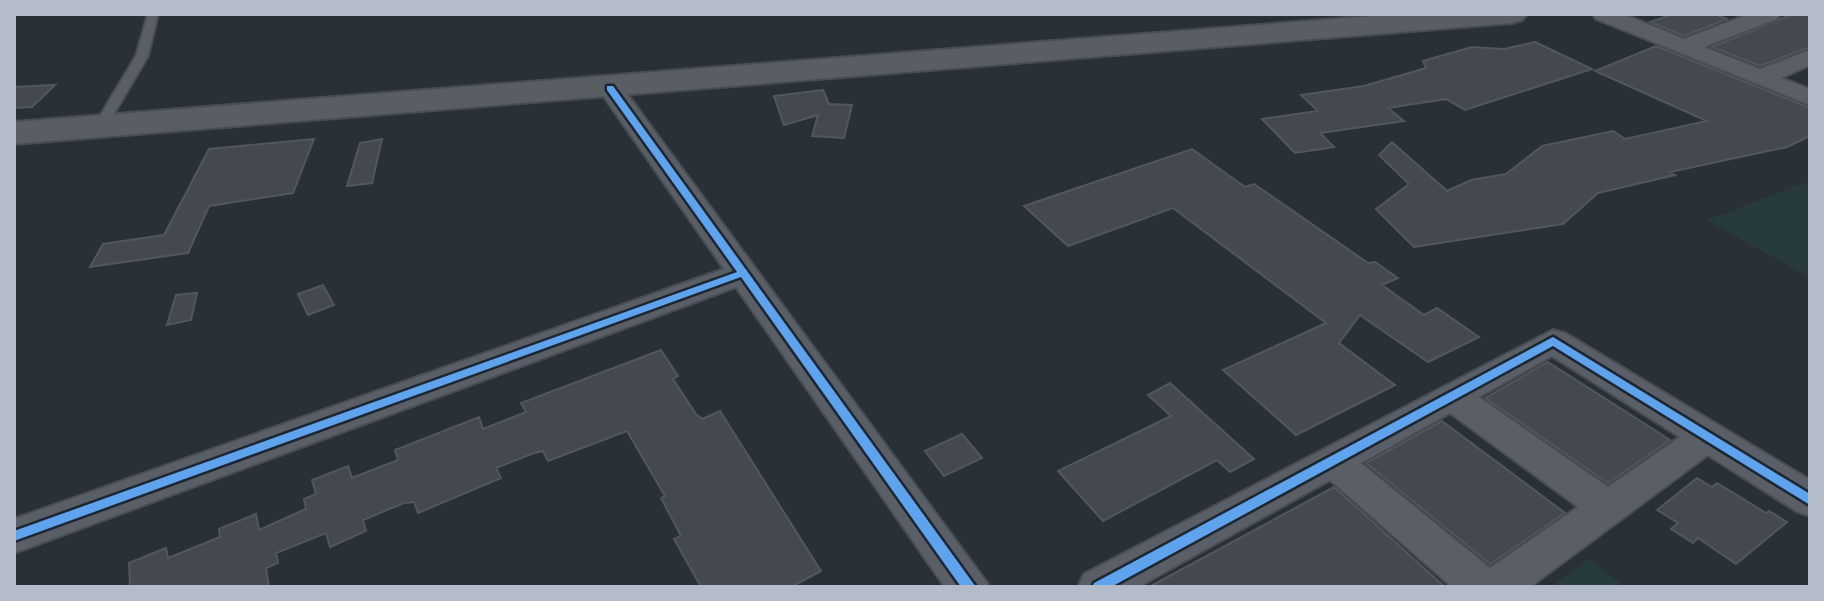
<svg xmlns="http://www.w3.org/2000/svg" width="1824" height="601" font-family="Overpass,sans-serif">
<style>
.green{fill:#273a3e}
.building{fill:#444950;stroke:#52575f;stroke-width:2}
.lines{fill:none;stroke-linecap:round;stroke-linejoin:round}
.service-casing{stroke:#484c53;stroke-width:4}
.minor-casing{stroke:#484c53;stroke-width:4}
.secondary-casing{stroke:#484c53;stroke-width:4}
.service{fill:#5a5e66;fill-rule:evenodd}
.minor{fill:#5a5e66;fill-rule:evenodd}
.secondary{fill:#595d64;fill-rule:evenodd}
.cycleway-casing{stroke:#1d2633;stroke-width:5}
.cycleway{fill:#60a3ed;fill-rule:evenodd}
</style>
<rect width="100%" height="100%" fill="#2a3038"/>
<path class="green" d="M 1810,181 L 1810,278 L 1707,220 Z
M 1589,559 L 1625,587 L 1550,587 Z"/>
<path class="building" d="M 1673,14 L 1714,14 L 1727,19 L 1684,36 L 1650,22 Z
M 1793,14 L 1810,14 L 1810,47 L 1760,66 L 1712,47 Z
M 1535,42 L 1592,69 L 1465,110 L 1446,99 L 1388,108 L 1404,121 L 1320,133 L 1334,147 L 1295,153 L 1262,119 L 1318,111 L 1301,95 L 1364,86 L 1426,68 L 1423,61 L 1472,47 L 1504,49 Z
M 1656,46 L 1810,108 L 1810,136 L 1787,147 L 1670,172 L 1675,175 L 1598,193 L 1563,224 L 1414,247 L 1376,209 L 1409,184 L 1379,155 L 1392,142 L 1447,191 L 1471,180 L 1506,174 L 1542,146 L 1613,131 L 1625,139 L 1707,121 L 1595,71 Z
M 55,85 L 32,107 L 14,108 L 14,87 Z
M 823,90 L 829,104 L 852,105 L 844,138 L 812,136 L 818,115 L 784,125 L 774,96 Z
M 314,139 L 293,193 L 209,206 L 188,253 L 90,267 L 103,244 L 164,235 L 209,149 Z
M 382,139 L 372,183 L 347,186 L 360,143 Z
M 1192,149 L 1245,187 L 1254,184 L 1368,263 L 1375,262 L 1398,278 L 1382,285 L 1424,315 L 1437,308 L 1479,337 L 1428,362 L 1360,315 L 1339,343 L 1395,385 L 1296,435 L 1223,370 L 1326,323 L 1173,208 L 1068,246 L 1024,206 Z
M 323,285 L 334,305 L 308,315 L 298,294 Z
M 197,293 L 191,320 L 167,325 L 176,295 Z
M 661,350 L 678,376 L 673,379 L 696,414 L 702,419 L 720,411 L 821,571 L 791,587 L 701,587 L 674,539 L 681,536 L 661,498 L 665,496 L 627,431 L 548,461 L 543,451 L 534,453 L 496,468 L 501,478 L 418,513 L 414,502 L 404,503 L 363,520 L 366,531 L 330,547 L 326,533 L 276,553 L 278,563 L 266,568 L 269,587 L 130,587 L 129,563 L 166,548 L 168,558 L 220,537 L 219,529 L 256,514 L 259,530 L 306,509 L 304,499 L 316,494 L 312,480 L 348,466 L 352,478 L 398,460 L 395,450 L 479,417 L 483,429 L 526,412 L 521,403 Z
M 1548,362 L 1670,440 L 1608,483 L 1485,398 Z
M 1170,383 L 1254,459 L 1230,472 L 1217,460 L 1103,521 L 1058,471 L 1171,416 L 1148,395 Z
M 1442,421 L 1450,427 L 1565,513 L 1490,564 L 1366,463 Z
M 962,434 L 982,458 L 944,476 L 925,451 Z
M 1697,478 L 1712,487 L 1717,483 L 1766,513 L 1769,511 L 1787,522 L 1736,564 L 1698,538 L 1693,543 L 1671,529 L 1678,523 L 1657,510 Z
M 1334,487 L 1445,587 L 1149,587 Z"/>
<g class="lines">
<defs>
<path id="service" d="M 148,14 L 158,14 L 148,56 L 105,129 L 95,129 L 94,126 L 136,56 Z"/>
<path id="minor" d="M 1593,14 L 1623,14 L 1684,39 L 1749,14 L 1780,14 L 1777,19 L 1704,47 L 1760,69 L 1810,50 L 1810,65 L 1781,78 L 1810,89 L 1810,105 L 1596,19 Z
M 610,81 L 619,83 L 990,587 L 945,587 L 736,287 L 14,553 L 14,519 L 724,269 L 598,88 Z
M 1553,330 L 1565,333 L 1810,480 L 1810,516 L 1796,511 L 1708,455 L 1530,587 L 1452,587 L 1330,480 L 1138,587 L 1078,587 L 1084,574 ZM 1552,356 L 1680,437 L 1608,487 L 1479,397 ZM 1450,413 L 1578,507 L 1490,568 L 1361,463 Z"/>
<path id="secondary" d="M 1399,14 L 1527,14 L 1522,20 L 1512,23 L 14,144 L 14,122 Z"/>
</defs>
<use href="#service" class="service-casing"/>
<use href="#minor" class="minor-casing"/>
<use href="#secondary" class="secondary-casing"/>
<use href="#service" class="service"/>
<use href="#minor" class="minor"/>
<use href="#secondary" class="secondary"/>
<defs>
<path id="cycleway" d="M 607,86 L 613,86 L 976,587 L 961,587 L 741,277 L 14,541 L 14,531 L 737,272 L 607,90 Z
M 1553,337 L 1810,494 L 1810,505 L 1553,346 L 1111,587 L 1092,587 L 1094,583 Z"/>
</defs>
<use href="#cycleway" class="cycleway-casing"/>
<use href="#cycleway" class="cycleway"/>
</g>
<rect width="1824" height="601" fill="none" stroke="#b4bcc9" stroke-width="32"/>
</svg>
